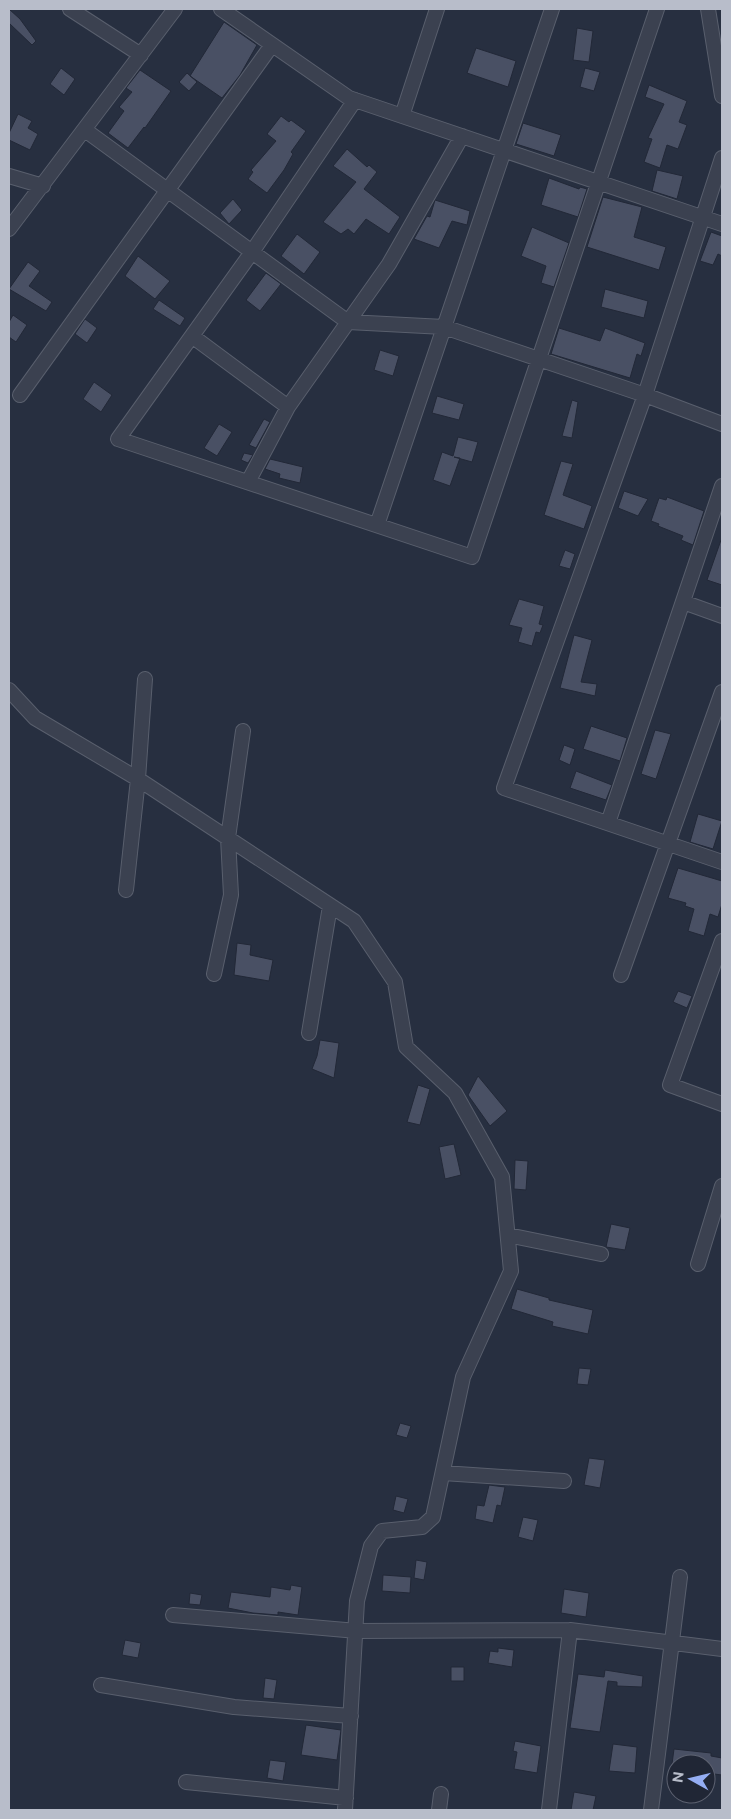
<svg xmlns="http://www.w3.org/2000/svg" width="731" height="1819" font-family="'Public Sans',sans-serif">
<style>
.building{fill:#495064;stroke:#222837}
.lines{fill:none;stroke-linecap:round;stroke-linejoin:round}
.minor-casing{stroke:#595f6d;stroke-width:16}
.minor{stroke:#3b4150;stroke-width:14}
</style>
<rect width="100%" height="100%" fill="#272f40"/>
<path class="building" d="M 9,9 L 20,19 L 36,41 L 32,45 L 9,23 Z
M 224,22 L 257,45 L 240,75 L 222,98 L 190,76 Z
M 577,28 L 593,31 L 589,62 L 573,60 Z
M 476,48 L 516,61 L 508,87 L 467,73 Z
M 61,68 L 75,79 L 64,95 L 50,84 Z
M 585,68 L 600,72 L 594,91 L 580,87 Z
M 140,70 L 171,91 L 145,128 L 144,127 L 128,148 L 108,133 L 124,111 L 119,107 L 132,92 L 126,88 Z
M 187,73 L 197,82 L 189,91 L 179,82 Z
M 649,85 L 687,101 L 679,122 L 687,125 L 678,149 L 667,145 L 660,168 L 644,162 L 652,139 L 648,138 L 664,104 L 645,97 Z
M 18,114 L 32,121 L 28,128 L 38,134 L 30,150 L 9,140 L 9,133 Z
M 281,116 L 289,122 L 291,120 L 306,131 L 291,152 L 293,154 L 284,170 L 267,193 L 248,179 L 253,172 L 251,170 L 276,141 L 267,134 Z
M 523,123 L 561,135 L 554,156 L 516,144 Z
M 347,149 L 367,167 L 369,165 L 377,172 L 364,189 L 400,217 L 389,234 L 366,219 L 354,234 L 348,229 L 341,234 L 323,222 L 356,182 L 333,166 Z
M 657,170 L 683,176 L 677,199 L 652,191 Z
M 549,178 L 579,189 L 580,187 L 587,189 L 578,217 L 541,205 Z
M 603,197 L 642,207 L 634,237 L 666,247 L 659,270 L 587,247 Z
M 233,199 L 242,210 L 229,224 L 220,213 Z
M 435,200 L 470,211 L 467,225 L 452,221 L 439,248 L 414,239 L 427,216 L 430,217 Z
M 532,227 L 569,243 L 554,287 L 541,283 L 546,266 L 521,256 Z
M 711,232 L 722,236 L 722,256 L 718,254 L 713,265 L 700,261 Z
M 297,234 L 320,252 L 304,274 L 281,256 Z
M 138,256 L 170,281 L 155,299 L 125,276 Z
M 28,262 L 40,271 L 29,286 L 52,302 L 46,311 L 9,289 Z
M 266,273 L 281,284 L 260,311 L 246,300 Z
M 605,289 L 648,301 L 644,318 L 601,307 Z
M 159,300 L 185,318 L 180,326 L 153,309 Z
M 13,315 L 27,325 L 16,342 L 9,337 L 9,322 Z
M 85,319 L 97,328 L 87,343 L 75,334 Z
M 559,328 L 600,341 L 605,328 L 645,343 L 641,356 L 637,354 L 630,378 L 551,354 Z
M 380,350 L 399,356 L 393,376 L 374,370 Z
M 94,382 L 112,395 L 101,412 L 83,399 Z
M 437,396 L 464,404 L 459,420 L 432,413 Z
M 572,400 L 578,402 L 572,438 L 562,436 Z
M 264,419 L 270,422 L 256,448 L 249,445 Z
M 219,424 L 232,432 L 217,456 L 204,448 Z
M 458,437 L 478,442 L 472,462 L 454,457 L 460,458 L 450,486 L 433,480 L 442,452 L 453,456 Z
M 244,453 L 253,455 L 248,463 L 241,460 Z
M 270,459 L 303,467 L 300,483 L 279,478 L 280,474 L 265,469 Z
M 561,461 L 573,464 L 563,495 L 592,506 L 584,529 L 544,515 Z
M 624,491 L 648,499 L 638,516 L 618,508 Z
M 667,497 L 704,511 L 693,545 L 681,540 L 683,536 L 658,526 L 659,524 L 651,521 L 659,498 L 666,500 Z
M 721,540 L 722,540 L 722,585 L 707,580 Z
M 565,550 L 575,554 L 570,569 L 559,566 Z
M 519,599 L 544,606 L 539,624 L 543,625 L 540,633 L 536,632 L 532,646 L 518,642 L 522,628 L 509,625 Z
M 574,635 L 592,640 L 581,682 L 597,684 L 595,696 L 560,688 Z
M 591,726 L 627,738 L 620,761 L 583,749 Z
M 655,730 L 671,734 L 656,779 L 641,774 Z
M 564,745 L 575,749 L 570,765 L 559,760 Z
M 576,771 L 612,785 L 606,800 L 570,788 Z
M 698,814 L 722,821 L 713,849 L 690,842 Z
M 678,868 L 722,881 L 722,904 L 718,917 L 710,914 L 704,936 L 688,931 L 694,909 L 685,906 L 686,903 L 668,898 Z
M 237,943 L 251,945 L 250,955 L 273,960 L 269,981 L 234,975 Z
M 678,991 L 692,996 L 687,1008 L 673,1002 Z
M 320,1040 L 339,1043 L 334,1078 L 312,1069 L 317,1056 Z
M 478,1076 L 507,1111 L 490,1126 L 468,1095 Z
M 418,1085 L 430,1089 L 420,1125 L 407,1122 Z
M 454,1144 L 461,1175 L 445,1179 L 439,1147 Z
M 515,1160 L 528,1161 L 526,1190 L 514,1189 Z
M 611,1224 L 630,1228 L 625,1250 L 606,1247 Z
M 517,1289 L 549,1298 L 549,1300 L 593,1310 L 588,1334 L 552,1326 L 553,1322 L 511,1309 Z
M 579,1368 L 591,1369 L 588,1385 L 577,1384 Z
M 400,1423 L 411,1426 L 407,1438 L 396,1435 Z
M 589,1458 L 605,1460 L 600,1488 L 584,1485 Z
M 489,1485 L 505,1487 L 501,1506 L 497,1505 L 493,1523 L 475,1519 L 477,1505 L 484,1506 Z
M 396,1496 L 408,1499 L 404,1513 L 393,1510 Z
M 523,1517 L 538,1520 L 533,1541 L 518,1537 Z
M 416,1560 L 427,1562 L 424,1580 L 414,1578 Z
M 383,1575 L 411,1577 L 410,1593 L 382,1591 Z
M 291,1585 L 302,1587 L 298,1615 L 278,1612 L 278,1615 L 253,1613 L 228,1608 L 231,1592 L 270,1597 L 271,1587 L 290,1590 Z
M 564,1589 L 589,1593 L 586,1617 L 561,1613 Z
M 190,1593 L 202,1595 L 200,1605 L 189,1604 Z
M 125,1640 L 141,1643 L 138,1658 L 122,1655 Z
M 498,1648 L 514,1650 L 512,1667 L 488,1663 L 490,1651 L 498,1652 Z
M 451,1667 L 464,1667 L 464,1681 L 451,1681 Z
M 605,1670 L 643,1676 L 642,1687 L 617,1686 L 617,1682 L 608,1681 L 600,1732 L 570,1728 L 578,1674 L 604,1677 Z
M 265,1678 L 277,1680 L 274,1699 L 263,1698 Z
M 306,1725 L 341,1730 L 337,1760 L 301,1755 Z
M 515,1741 L 541,1746 L 537,1773 L 514,1769 L 517,1752 L 513,1751 Z
M 613,1744 L 637,1747 L 635,1773 L 609,1771 Z
M 674,1749 L 711,1753 L 711,1756 L 722,1758 L 722,1775 L 706,1773 L 706,1764 L 672,1764 Z
M 270,1760 L 286,1762 L 283,1781 L 267,1778 Z
M 574,1792 L 596,1796 L 593,1810 L 571,1810 Z"/>
<g class="lines">
<defs>
<path id="minor" d="M 70,9 L 141,55
M 221,9 L 349,98 L 722,224
M 708,9 L 722,96
M 355,100 L 252,252 L 118,439 L 472,557 L 657,9
M 402,116 L 437,9
M 85,130 L 348,322 L 444,327 L 645,395 L 722,424
M 722,158 L 645,395 L 504,788 L 722,862
M 9,176 L 43,186
M 9,229 L 175,9
M 192,336 L 288,407
M 20,395 L 272,45
M 248,482 L 288,407 L 389,264 L 462,136
M 377,525 L 552,9
M 683,602 L 722,616
M 9,690 L 35,718 L 138,779 L 354,921 L 395,982 L 406,1047 L 455,1093 L 502,1177 L 511,1271 L 463,1377 L 433,1517 L 422,1527 L 382,1531 L 371,1546 L 357,1601 L 345,1810
M 608,823 L 722,486
M 126,890 L 138,779 L 145,679
M 722,941 L 670,1085 L 722,1104
M 214,974 L 231,895 L 228,838 L 243,731
M 621,975 L 722,692
M 309,1033 L 330,906
M 508,1235 L 601,1254
M 698,1264 L 722,1186
M 443,1473 L 564,1481
M 173,1615 L 357,1631 L 570,1630 L 722,1649
M 101,1685 L 234,1707 L 351,1716
M 186,1782 L 346,1798
M 439,1810 L 441,1794
M 549,1810 L 570,1630
M 651,1810 L 680,1577"/>
</defs>
<use href="#minor" class="minor-casing"/>
<use href="#minor" class="minor"/>
</g>
<rect width="731" height="1819" fill="none" stroke="#b8bdca" stroke-width="20"/>
<g transform="translate(691 1779) rotate(278)"><circle r="24" fill="#202635" stroke="#5d6271"/>
<path d="M0-4L9 19L0 12L-9 19Z" fill="#94adf3"/>
<text y="-8" font-size="14" font-weight="bold" text-anchor="middle" fill="#b8bdca">N</text>
</g>
</svg>
